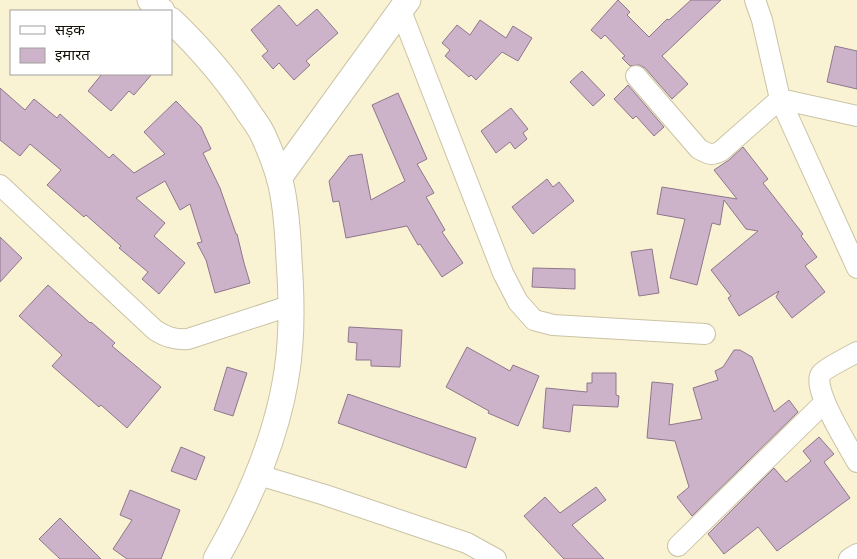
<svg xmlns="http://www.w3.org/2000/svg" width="857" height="559" font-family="Signika,'Noto Sans Devanagari',sans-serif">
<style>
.building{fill:#cdb3ca;stroke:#8e778c}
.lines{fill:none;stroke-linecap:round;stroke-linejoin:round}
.minor-casing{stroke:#cac3a5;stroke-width:22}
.tertiary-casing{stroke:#cac3a5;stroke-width:27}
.minor{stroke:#fff;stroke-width:20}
.tertiary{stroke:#fff;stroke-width:25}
</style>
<rect width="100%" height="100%" fill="#f9f2d3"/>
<path class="building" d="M 618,0 L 630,12 L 627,15 L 649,37 L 667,19 L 669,20 L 691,0 L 721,0 L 662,56 L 688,84 L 672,99 L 645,68 L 639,65 L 630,66 L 622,58 L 625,56 L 605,35 L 601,39 L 591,30 Z
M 279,5 L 297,26 L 317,9 L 338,33 L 306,61 L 310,65 L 294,80 L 279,63 L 273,69 L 262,56 L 268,51 L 251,30 Z
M 480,20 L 506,38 L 513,26 L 532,38 L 518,61 L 502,52 L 476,80 L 471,75 L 469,77 L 445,56 L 450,50 L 442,43 L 457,25 L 470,35 Z
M 835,46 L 857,51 L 857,89 L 827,82 Z
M 582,71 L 605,95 L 593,106 L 570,82 Z
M 102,74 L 152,74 L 134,95 L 129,91 L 111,111 L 88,91 Z
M 628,85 L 664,127 L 654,136 L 636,116 L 633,119 L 614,99 Z
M 0,88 L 25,110 L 34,99 L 57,118 L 60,114 L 109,158 L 113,154 L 134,173 L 165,154 L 144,132 L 176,101 L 201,127 L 211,149 L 203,153 L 220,188 L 236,234 L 237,234 L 244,263 L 250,283 L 215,293 L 206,260 L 197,243 L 202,242 L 190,204 L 180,210 L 165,181 L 136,198 L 165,223 L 154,236 L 185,263 L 159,294 L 142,279 L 148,272 L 119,248 L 121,246 L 86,215 L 84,217 L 47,185 L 61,170 L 30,144 L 20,156 L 0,140 Z
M 398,93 L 427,159 L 417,164 L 434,193 L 426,197 L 445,230 L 442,232 L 463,263 L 442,277 L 420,244 L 418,245 L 407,226 L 346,238 L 339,201 L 333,202 L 329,181 L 349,156 L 362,154 L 371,200 L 405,181 L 372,105 Z
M 511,108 L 528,129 L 523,133 L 527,139 L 515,149 L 510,142 L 496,153 L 481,131 Z
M 743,147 L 768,179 L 763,183 L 803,234 L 801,236 L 817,257 L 805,266 L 825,292 L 792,318 L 776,297 L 779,291 L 739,316 L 728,298 L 731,296 L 711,270 L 758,231 L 746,229 L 724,200 L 720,225 L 712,223 L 697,285 L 670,278 L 685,219 L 657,214 L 662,187 L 737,199 L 714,170 L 729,160 Z
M 547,179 L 553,187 L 559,182 L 574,201 L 533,234 L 512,207 Z
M 0,237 L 22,258 L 0,282 Z
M 652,249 L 659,293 L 639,296 L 631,252 Z
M 533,268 L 575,269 L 575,289 L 532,287 Z
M 48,285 L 90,323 L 91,322 L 115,343 L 112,346 L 161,387 L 127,428 L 101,405 L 99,407 L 52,366 L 62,355 L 19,316 Z
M 349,327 L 402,330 L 400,367 L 371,366 L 371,360 L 356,360 L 357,343 L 348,342 Z
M 467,347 L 510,371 L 513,365 L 539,376 L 518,426 L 488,413 L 489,411 L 446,387 Z
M 734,350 L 740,350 L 752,357 L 774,412 L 789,400 L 798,412 L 692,516 L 677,497 L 689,487 L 675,441 L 647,438 L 652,382 L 673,384 L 669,425 L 702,419 L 693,388 L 718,380 L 715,371 L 723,367 Z
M 227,367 L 247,373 L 233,416 L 214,410 Z
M 592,373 L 616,373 L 616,395 L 619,396 L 618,407 L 573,405 L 570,432 L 543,428 L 546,388 L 587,392 L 587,383 L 592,383 Z
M 348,394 L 476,438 L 466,468 L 338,423 Z
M 819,437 L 834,454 L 824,462 L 850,498 L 777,551 L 758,527 L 724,554 L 708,534 L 774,468 L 786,482 L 811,461 L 803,451 Z
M 181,447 L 205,457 L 196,480 L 171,471 Z
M 596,487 L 606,500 L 572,525 L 604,559 L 564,559 L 524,516 L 545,497 L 560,513 Z
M 130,490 L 180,510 L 161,559 L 127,559 L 113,549 L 132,520 L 120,515 Z
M 60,518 L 101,559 L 60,559 L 39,539 Z"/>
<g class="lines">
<defs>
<path id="minor" d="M 755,0 L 762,20 L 780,99 L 857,268
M 401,11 L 503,273 L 518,302 L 534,320 L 553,325 L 705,334
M 636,76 L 699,149 C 708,154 712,156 721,151 L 780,99 L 857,116
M 0,185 L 155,330 C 166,337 175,340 188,339 L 292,305
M 857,352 C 850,356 824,369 821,374 C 811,388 849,447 857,462
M 259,475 L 325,495 L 467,543 L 496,559
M 678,546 L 825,402
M 849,559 L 857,554"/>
<path id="tertiary" d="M 150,0 L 162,11
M 171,20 C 200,48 225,76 247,110 C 252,118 259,126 263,135 C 269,148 275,163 279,177 C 286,201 288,235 289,260 C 291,288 292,315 290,343 C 285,420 254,493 216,559
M 279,178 L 408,0"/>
</defs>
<use href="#minor" class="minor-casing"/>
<use href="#tertiary" class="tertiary-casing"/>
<use href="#minor" class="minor"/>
<use href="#tertiary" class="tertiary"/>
</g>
<rect x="10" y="10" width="162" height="65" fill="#ffffff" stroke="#a19f9b"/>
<rect x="20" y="26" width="25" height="8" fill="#ffffff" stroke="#a19f9b"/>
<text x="55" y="35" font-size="15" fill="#131006">सड़क</text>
<rect x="20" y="48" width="25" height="15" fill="#cdb3ca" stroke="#a19f9b"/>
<text x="55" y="60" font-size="15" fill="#131006">इमारत</text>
</svg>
